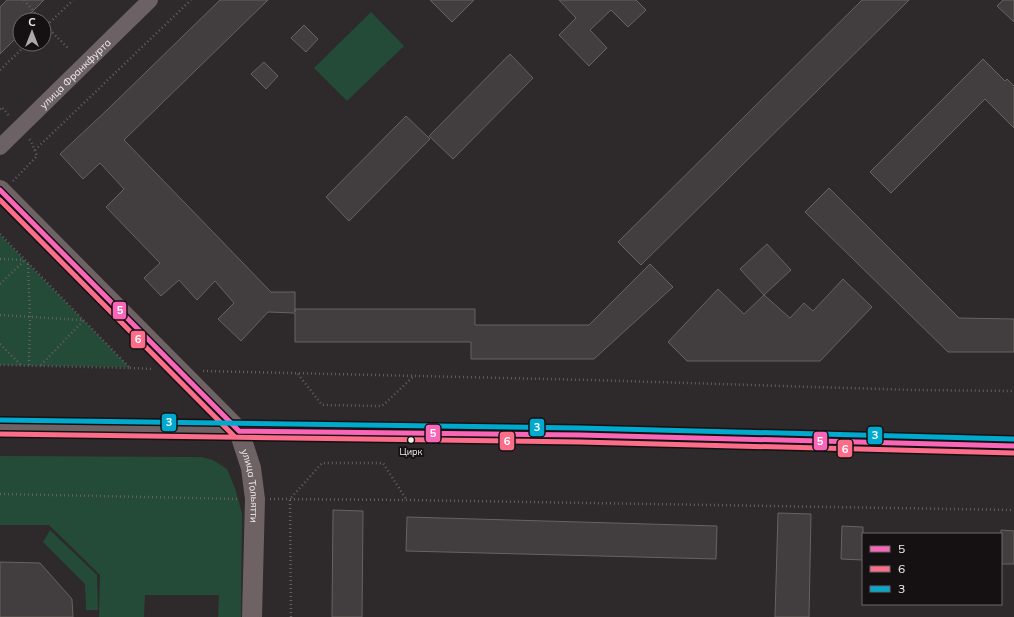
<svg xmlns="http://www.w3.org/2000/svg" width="1014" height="617" font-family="Mulish,sans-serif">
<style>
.green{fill:#244b37}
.building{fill:#423e3f;stroke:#676363}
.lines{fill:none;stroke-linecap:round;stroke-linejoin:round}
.path{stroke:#655f60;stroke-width:2.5;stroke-dasharray:1 3;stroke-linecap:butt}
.minor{stroke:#6c6164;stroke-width:16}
.major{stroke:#6e6265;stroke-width:20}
.bus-1-casing{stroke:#151112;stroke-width:8}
.bus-2-casing{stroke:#151112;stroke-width:8}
.bus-3-casing{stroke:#151112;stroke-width:8}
.bus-1{stroke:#fa66b7;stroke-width:5}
.bus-2{stroke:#fb6d88;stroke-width:5}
.bus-3{stroke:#00a9ce;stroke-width:5}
.bus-dot{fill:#f3edee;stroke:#151112;stroke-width:1.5}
.labels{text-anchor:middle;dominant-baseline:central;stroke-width:4;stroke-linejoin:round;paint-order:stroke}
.bus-label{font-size:9px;fill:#f3edee;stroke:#151112}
.street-label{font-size:10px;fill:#f3edee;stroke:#151112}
.line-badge{stroke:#151112;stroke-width:1.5}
.badge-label{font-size:11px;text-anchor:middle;font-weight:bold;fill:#fff}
</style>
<rect width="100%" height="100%" fill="#2e292a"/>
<path class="green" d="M 371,12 L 404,46 L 347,101 L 314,68 Z
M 0,235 L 129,367 L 0,365 Z
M 0,456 L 201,457 L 213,460 L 227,469 L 235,488 L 242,514 L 241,617 L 218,617 L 219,595 L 145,595 L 144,617 L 99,617 L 100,575 L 49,525 L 0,525 Z
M 50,530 L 97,575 L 98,610 L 86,610 L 85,584 L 43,542 Z"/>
<path class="building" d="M 7,0 L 44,0 L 24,20 L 20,20 L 20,34 L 0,54 L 0,7 Z
M 220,0 L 268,0 L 124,140 L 271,292 L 295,292 L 295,312 L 295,309 L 475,309 L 475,325 L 589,325 L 650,264 L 673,287 L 594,359 L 471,359 L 471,342 L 295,342 L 295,313 L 268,312 L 241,341 L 218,319 L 234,303 L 215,281 L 197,300 L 179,280 L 161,296 L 144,278 L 160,263 L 106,207 L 124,189 L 100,163 L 83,179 L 60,154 L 107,110 Z
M 430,0 L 474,0 L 452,22 Z
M 559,0 L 636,0 L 646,10 L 628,27 L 611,10 L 590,30 L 607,48 L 589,66 L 559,35 L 576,18 Z
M 862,0 L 909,0 L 641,265 L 618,242 Z
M 1003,0 L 1014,0 L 1014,22 L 997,6 Z
M 304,25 L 318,39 L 306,52 L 291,38 Z
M 510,54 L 533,78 L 453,159 L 429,136 Z
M 983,59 L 1005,81 L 1007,79 L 1014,86 L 1014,128 L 985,99 L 891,193 L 870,172 Z
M 264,62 L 278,76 L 266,89 L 251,74 Z
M 406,116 L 430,139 L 349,221 L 326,197 Z
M 829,188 L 959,318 L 1014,319 L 1014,352 L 948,352 L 805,212 Z
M 767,244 L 791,270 L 764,295 L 740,269 Z
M 843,279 L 872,307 L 820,361 L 687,361 L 668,342 L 718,289 L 744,314 L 764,295 L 790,318 L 804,303 L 813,311 Z
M 333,510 L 363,511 L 362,617 L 332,617 Z
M 778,513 L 811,514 L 809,617 L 775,617 Z
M 407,517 L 717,526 L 716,559 L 406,551 Z
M 842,526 L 863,527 L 863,560 L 841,559 Z
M 1001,530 L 1014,531 L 1014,564 L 1001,564 Z
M 0,562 L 40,563 L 72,599 L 73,617 L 0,617 Z"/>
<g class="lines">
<path class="path" d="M 24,0 L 41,20
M 44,24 L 68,48
M 44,28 L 73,0
M 0,70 L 27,44
M 0,109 L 2,107 L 10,117
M 35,150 L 191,0
M 13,181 L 37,156 L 31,141 L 28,138
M 0,234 L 130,368 L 0,365
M 0,259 L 24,260
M 28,264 L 30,317 L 29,365
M 0,284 L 25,260
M 0,315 L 82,320
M 0,344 L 21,365
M 41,365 L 83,321
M 130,368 L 154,369
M 203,371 L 591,380 L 912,390 L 1014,391
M 298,374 L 322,405 L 382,406 L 414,376
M 0,494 L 239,499
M 270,499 L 407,500 L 1014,510
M 291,617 L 290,499 L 322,463 L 383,463 L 406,499"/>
<path class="minor" id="s1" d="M 0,147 L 150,0"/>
<g class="major">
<path id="s2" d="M 0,190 L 239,431 L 251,468 L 255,499 L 252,617"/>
<path d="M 0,427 L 580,435 L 1014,446"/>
</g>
<defs>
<path id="bus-1" d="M 0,190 L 239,431
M 239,431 L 580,435 L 1014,446"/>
<path id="bus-2" d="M 0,200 L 234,436
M 0,434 L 580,442 L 1014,453"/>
<path id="bus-3" d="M 0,420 L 580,428 L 1014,439"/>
</defs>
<use href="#bus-1" class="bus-1-casing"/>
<use href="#bus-2" class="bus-2-casing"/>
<use href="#bus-3" class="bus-3-casing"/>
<use href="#bus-1" class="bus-1"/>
<use href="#bus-2" class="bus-2"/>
<use href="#bus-3" class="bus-3"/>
</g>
<circle class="bus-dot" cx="411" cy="440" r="3.5"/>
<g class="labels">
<g class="bus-label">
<text x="411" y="451">Цирк</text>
</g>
<g class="street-label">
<text stroke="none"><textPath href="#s1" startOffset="105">улица Франкфурта</textPath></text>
<text stroke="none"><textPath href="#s2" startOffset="396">улица Тольятти</textPath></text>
</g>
</g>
<g class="line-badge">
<rect x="112" y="301" width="15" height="19" rx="4" fill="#fa66b7"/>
<rect x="130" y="330" width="16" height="19" rx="4" fill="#fb6d88"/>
<rect x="161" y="413" width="16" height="19" rx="4" fill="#00a9ce"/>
<rect x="529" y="418" width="16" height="19" rx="4" fill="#00a9ce"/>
<rect x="425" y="424" width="16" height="19" rx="4" fill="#fa66b7"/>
<rect x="867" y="426" width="16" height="19" rx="4" fill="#00a9ce"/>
<rect x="499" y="431" width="16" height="20" rx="4" fill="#fb6d88"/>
<rect x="813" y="431" width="15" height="20" rx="4" fill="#fa66b7"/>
<rect x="837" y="439" width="16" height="19" rx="4" fill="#fb6d88"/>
</g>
<g class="badge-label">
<text x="120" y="314">5</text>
<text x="138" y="343">6</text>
<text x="169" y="426">3</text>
<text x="537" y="431">3</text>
<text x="433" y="437">5</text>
<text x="875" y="439">3</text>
<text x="507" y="445">6</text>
<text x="820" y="445">5</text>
<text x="845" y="453">6</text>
</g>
<rect x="862" y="533" width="140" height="72" fill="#151112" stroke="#6e696a"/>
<rect x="870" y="546" width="20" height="6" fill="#fa66b7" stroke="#6e696a"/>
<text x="898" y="553" font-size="12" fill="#f3edee">5</text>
<rect x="870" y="566" width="20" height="6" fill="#fb6d88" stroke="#6e696a"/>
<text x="898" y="573" font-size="12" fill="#f3edee">6</text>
<rect x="870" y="586" width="20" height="6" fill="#00a9ce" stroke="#6e696a"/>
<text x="898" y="593" font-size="12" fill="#f3edee">3</text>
<g transform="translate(32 32)"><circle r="19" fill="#151112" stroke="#6e696a"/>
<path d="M0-3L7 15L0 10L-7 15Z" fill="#aea8a9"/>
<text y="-6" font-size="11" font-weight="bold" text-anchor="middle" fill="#f3edee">С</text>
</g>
</svg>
